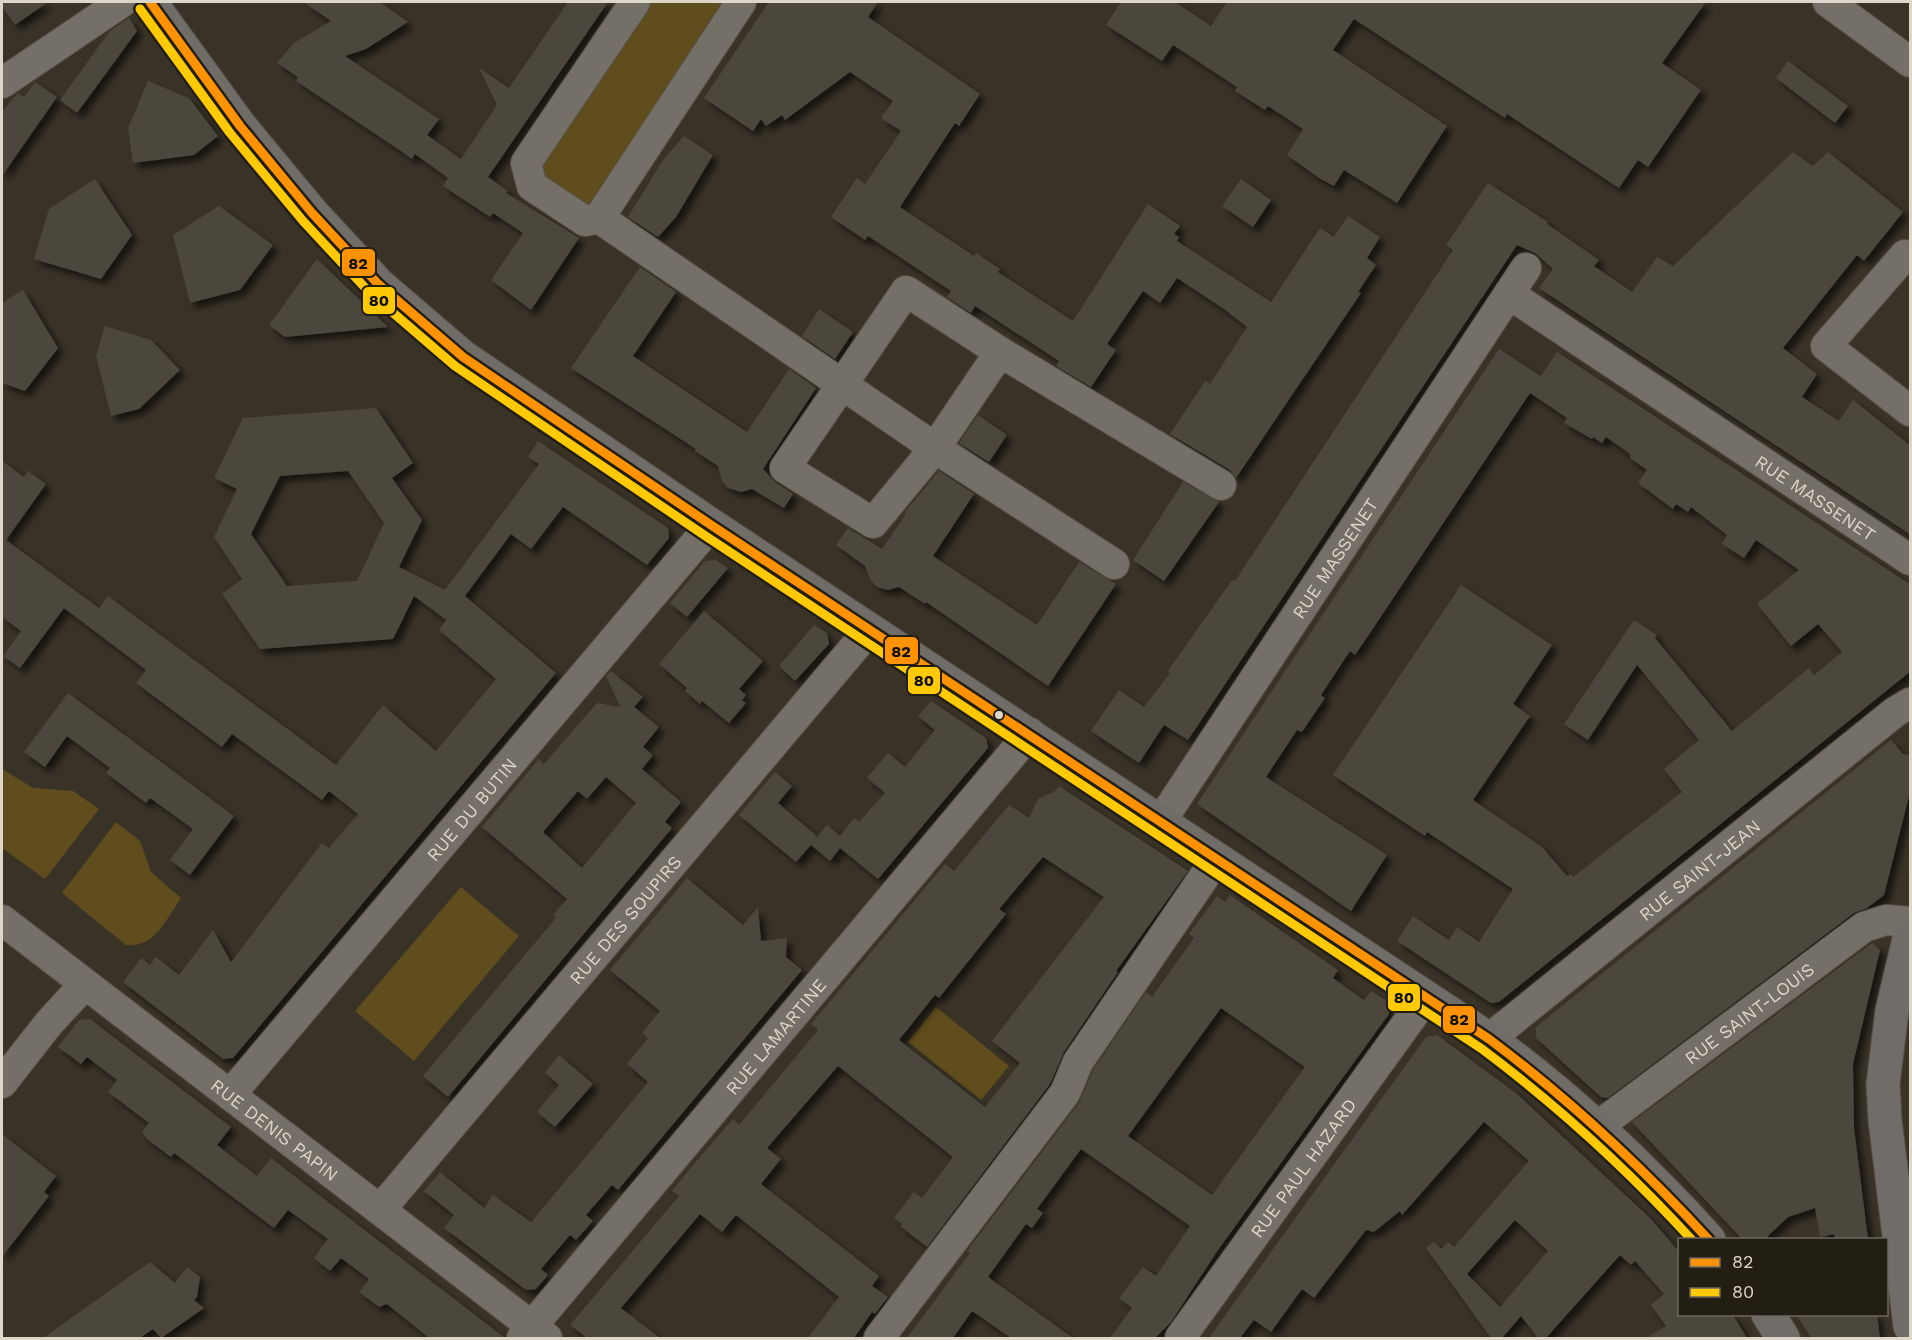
<svg xmlns="http://www.w3.org/2000/svg" width="1912" height="1340" font-family="'Work Sans',sans-serif">
<style>
.green{fill:#604d1d}
.building{fill:#4b473c;fill-rule:evenodd;filter:url(#shadow)}
.lines{fill:none;stroke-linecap:round;stroke-linejoin:round}
.minor-casing{stroke:#555045;stroke-width:32}
.major-casing{stroke:#555045;stroke-width:35}
.minor{stroke:#747067;stroke-width:30}
.major{stroke:#706c68;stroke-width:33}
.bus-1-casing{stroke:#231e14;stroke-width:14}
.bus-2-casing{stroke:#231e14;stroke-width:14}
.bus-1{stroke:#ff9200;stroke-width:9}
.bus-2{stroke:#ffc904;stroke-width:9}
.bus-dot{fill:#ddd7ca;stroke:#231e14;stroke-width:2}
.labels{text-anchor:middle;dominant-baseline:central;stroke-width:6;stroke-linejoin:round;paint-order:stroke}
.street-label{font-size:18px;fill:#ddd7ca;stroke:#231e14}
.line-badge{stroke:#231e14;stroke-width:2}
.pale-badge-label{font-size:16px;text-anchor:middle;font-weight:bold;fill:#111}
</style>
<defs>
<filter id="shadow"><feDropShadow dx="5.5" dy="5.5" stdDeviation="3" flood-color="#0009"/></filter>
</defs>
<rect width="100%" height="100%" fill="#393327"/>
<path class="green" d="M 648,2 L 730,2 L 594,201 L 582,207 L 545,186 L 541,162 Z
M 2,769 L 33,788 L 73,791 L 99,809 L 45,879 L 2,848 Z
M 116,822 L 140,841 L 151,872 L 181,898 C 167,918 154,949 126,945 L 62,893 Z
M 461,887 L 519,936 L 414,1061 L 355,1011 Z
M 936,1007 L 1009,1066 L 981,1100 L 908,1042 Z"/>
<path class="building" d="M 2,2 L 48,2 L 15,25 L 2,7 Z
M 303,2 L 380,2 L 408,22 L 366,49 L 345,56 L 439,119 L 427,135 L 461,159 L 497,105 L 479,68 L 509,88 L 568,2 L 608,2 L 488,177 L 508,191 L 506,193 L 579,238 L 531,310 L 491,280 L 523,233 L 493,213 L 490,217 L 443,186 L 448,178 L 415,154 L 412,159 L 401,151 L 296,81 L 298,77 L 277,63 L 294,43 L 331,21 Z
M 769,2 L 878,2 L 868,17 L 980,94 L 959,126 L 955,123 L 900,207 L 974,256 L 976,253 L 1000,269 L 998,272 L 1073,321 L 1148,204 L 1180,226 L 1174,234 L 1179,237 L 1177,241 L 1271,302 L 1320,228 L 1334,237 L 1348,216 L 1380,237 L 1367,258 L 1376,265 L 1358,292 L 1361,293 L 1236,478 L 1230,470 L 1170,434 L 1205,381 L 1210,384 L 1247,327 L 1224,309 L 1177,278 L 1160,303 L 1143,291 L 1107,344 L 1116,350 L 1091,387 L 1056,366 L 1059,361 L 975,306 L 971,313 L 947,297 L 951,291 L 868,236 L 865,240 L 831,217 L 857,178 L 865,184 L 901,131 L 881,118 L 893,101 L 850,72 L 785,120 L 782,115 L 766,126 L 761,119 L 753,131 L 704,98 Z
M 1121,2 L 1175,2 L 1211,26 L 1227,2 L 1706,2 L 1662,63 L 1701,90 L 1648,167 L 1638,160 L 1619,188 L 1507,114 L 1505,118 L 1354,19 L 1333,50 L 1447,126 L 1397,203 L 1344,170 L 1334,186 L 1319,178 L 1287,155 L 1303,129 L 1268,106 L 1265,110 L 1235,91 L 1237,87 L 1173,45 L 1162,61 L 1106,25 Z
M 129,18 L 137,31 L 77,113 L 60,100 L 110,31 Z
M 1788,61 L 1848,106 L 1835,123 L 1776,78 Z
M 148,81 L 189,98 L 218,136 L 194,155 L 133,163 L 128,128 Z
M 35,82 L 57,97 L 2,176 L 2,111 L 18,93 L 24,97 Z
M 684,136 L 713,155 L 676,217 L 658,237 L 628,217 L 663,160 Z
M 1793,152 L 1813,166 L 1828,152 L 1903,212 L 1864,261 L 1857,255 L 1783,348 L 1817,374 L 1802,397 L 1839,421 L 1853,400 L 1911,446 L 1911,535 L 1539,288 L 1553,269 L 1535,253 L 1517,245 L 1188,740 L 1164,725 L 1139,763 L 1091,731 L 1119,690 L 1144,707 L 1170,673 L 1168,671 L 1232,580 L 1235,581 L 1453,250 L 1446,245 L 1488,183 L 1548,222 L 1547,224 L 1599,260 L 1594,266 L 1632,292 L 1657,257 L 1673,266 Z
M 95,179 L 132,235 L 101,279 L 34,259 L 49,209 Z
M 1241,179 L 1271,200 L 1253,227 L 1222,206 Z
M 219,206 L 273,245 L 240,290 L 190,303 L 173,235 Z
M 317,259 L 388,327 L 285,337 L 269,325 Z
M 640,267 L 676,292 L 633,356 L 747,432 L 789,369 L 816,388 L 763,469 L 776,483 L 793,494 L 784,508 L 752,489 L 741,492 L 728,488 L 722,481 L 718,466 L 695,451 L 696,449 L 571,368 Z
M 23,290 L 58,348 L 25,391 L 2,383 L 2,303 Z
M 819,309 L 853,332 L 835,359 L 802,336 Z
M 105,326 L 151,340 L 180,370 L 139,409 L 111,416 L 96,356 Z
M 1499,349 L 1541,376 L 1557,352 L 1911,585 L 1911,671 L 1499,1002 L 1491,1003 L 1397,941 L 1413,916 L 1449,940 L 1457,927 L 1479,942 L 1513,889 L 1427,832 L 1425,836 L 1333,775 L 1461,585 L 1552,645 L 1513,704 L 1530,716 L 1473,800 L 1542,847 L 1567,876 L 1571,874 L 1573,877 L 1682,792 L 1664,769 L 1699,740 L 1637,665 L 1588,740 L 1564,724 L 1634,620 L 1657,635 L 1655,638 L 1732,731 L 1809,668 L 1814,675 L 1842,652 L 1818,624 L 1791,646 L 1757,604 L 1799,570 L 1756,540 L 1744,558 L 1722,544 L 1727,535 L 1691,507 L 1688,512 L 1676,504 L 1673,509 L 1638,483 L 1647,470 L 1630,458 L 1630,454 L 1606,437 L 1602,443 L 1593,437 L 1592,439 L 1564,423 L 1567,418 L 1530,393 L 1368,636 L 1355,655 L 1350,651 L 1321,695 L 1325,698 L 1302,732 L 1297,730 L 1266,777 L 1387,855 L 1351,911 L 1197,804 Z
M 376,408 L 413,463 L 392,478 L 422,520 L 399,567 L 445,590 L 539,464 L 528,457 L 538,441 L 668,528 L 669,538 L 647,565 L 563,507 L 531,549 L 511,534 L 465,596 L 556,673 L 233,1058 L 223,1059 L 123,982 L 141,958 L 150,965 L 156,957 L 179,975 L 213,930 L 231,962 L 322,843 L 329,848 L 358,814 L 329,791 L 322,800 L 232,734 L 222,747 L 136,683 L 146,670 L 64,608 L 20,668 L 3,656 L 21,631 L 2,617 L 2,461 L 24,477 L 28,471 L 46,484 L 6,540 L 99,608 L 108,596 L 336,765 L 383,705 L 436,751 L 496,679 L 439,630 L 446,620 L 414,596 L 393,639 L 260,649 L 222,594 L 242,579 L 214,537 L 237,489 L 214,478 L 243,418 ZM 348,471 L 384,523 L 357,581 L 287,586 L 251,534 L 280,476 Z
M 978,415 L 1007,435 L 989,462 L 959,443 Z
M 939,471 L 974,494 L 933,556 L 1037,625 L 1079,562 L 1116,584 L 1048,686 L 926,602 L 925,604 L 899,587 L 888,590 L 877,587 L 871,581 L 865,566 L 836,545 L 848,528 L 882,549 L 906,514 L 904,513 Z
M 1183,482 L 1219,502 L 1164,581 L 1133,560 Z
M 716,560 L 728,568 L 687,617 L 670,603 L 705,561 Z
M 704,611 L 763,661 L 739,689 L 746,695 L 742,700 L 746,703 L 729,723 L 702,701 L 700,704 L 685,691 L 687,688 L 659,664 Z
M 814,625 L 827,633 L 829,644 L 795,681 L 779,666 Z
M 611,671 L 643,697 L 634,707 L 659,727 L 643,747 L 653,755 L 642,769 L 681,802 L 665,822 L 672,828 L 448,1097 L 423,1076 L 556,918 L 553,915 L 567,899 L 482,827 L 539,759 L 544,764 L 597,703 L 620,707 L 606,676 ZM 606,777 L 636,803 L 582,868 L 543,832 L 578,791 L 587,799 Z
M 68,693 L 234,816 L 190,875 L 170,860 L 193,829 L 150,798 L 146,803 L 106,773 L 110,768 L 67,736 L 45,767 L 24,752 Z
M 931,701 L 986,738 L 988,748 L 878,879 L 840,848 L 830,861 L 811,845 L 827,825 L 840,836 L 854,818 L 859,822 L 885,793 L 867,778 L 888,753 L 905,767 L 935,730 L 918,716 Z
M 1891,740 L 1903,754 L 1911,755 L 1911,788 L 1884,895 L 1867,908 L 1854,913 L 1608,1098 L 1601,1097 L 1536,1038 L 1536,1027 Z
M 775,772 L 792,786 L 778,803 L 818,837 L 796,862 L 739,815 Z
M 1059,786 L 1188,871 L 1116,971 L 1118,972 L 1064,1052 L 1050,1084 L 927,1247 L 900,1226 L 902,1224 L 894,1218 L 914,1192 L 922,1198 L 953,1157 L 838,1066 L 767,1148 L 781,1159 L 761,1184 L 879,1276 L 872,1286 L 888,1297 L 875,1314 L 872,1312 L 854,1338 L 808,1338 L 839,1297 L 736,1215 L 722,1232 L 700,1214 L 621,1308 L 660,1338 L 587,1338 L 570,1325 L 679,1196 L 672,1191 L 693,1165 L 733,1119 L 739,1125 L 818,1030 L 811,1024 L 945,864 L 954,871 L 1009,805 L 1029,818 L 1038,799 L 1055,791 ZM 1043,857 L 1104,897 L 992,1041 L 1020,1063 L 985,1107 L 899,1040 L 935,995 L 939,998 L 1006,914 L 999,909 Z
M 687,878 L 743,925 L 758,907 L 761,941 L 787,938 L 786,957 L 802,970 L 618,1190 L 612,1185 L 586,1215 L 593,1221 L 576,1240 L 570,1235 L 541,1269 L 548,1275 L 536,1289 L 526,1290 L 444,1228 L 454,1215 L 424,1191 L 440,1172 L 484,1208 L 493,1195 L 531,1222 L 625,1110 L 648,1082 L 627,1064 L 648,1038 L 642,1033 L 660,1011 L 610,970 Z
M 1230,895 L 1338,970 L 1333,978 L 1364,1000 L 1371,991 L 1387,1001 L 1389,1014 L 1218,1250 L 1171,1322 L 1155,1338 L 1110,1338 L 1132,1308 L 1119,1298 L 1143,1267 L 1156,1276 L 1190,1226 L 1081,1149 L 1037,1209 L 1043,1213 L 1032,1228 L 1026,1224 L 988,1277 L 1073,1338 L 1011,1338 L 972,1311 L 953,1338 L 907,1338 L 970,1253 L 967,1251 L 1079,1103 L 1093,1070 L 1146,992 L 1152,997 L 1194,938 L 1189,934 L 1217,896 L 1225,902 ZM 1221,1008 L 1305,1067 L 1212,1195 L 1128,1136 Z
M 1872,943 L 1880,950 L 1853,1064 L 1854,1128 L 1868,1239 L 1835,1239 L 1834,1234 L 1820,1237 L 1815,1208 L 1788,1217 L 1765,1239 L 1742,1239 L 1632,1122 Z
M 90,1019 L 231,1127 L 217,1145 L 257,1176 L 271,1158 L 505,1338 L 429,1338 L 387,1304 L 379,1307 L 359,1292 L 369,1279 L 341,1258 L 330,1271 L 314,1258 L 328,1239 L 288,1210 L 274,1228 L 174,1153 L 171,1157 L 148,1140 L 142,1132 L 149,1123 L 108,1092 L 117,1080 L 87,1057 L 81,1064 L 58,1047 L 79,1020 Z
M 1437,1035 L 1516,1093 L 1651,1219 L 1680,1253 L 1680,1314 L 1732,1314 L 1747,1338 L 1646,1338 L 1666,1326 L 1651,1305 L 1664,1294 L 1635,1261 L 1631,1265 L 1620,1255 L 1546,1338 L 1538,1338 L 1521,1316 L 1502,1338 L 1491,1338 L 1426,1248 L 1434,1242 L 1441,1249 L 1448,1242 L 1454,1247 L 1529,1161 L 1484,1122 L 1402,1215 L 1400,1211 L 1374,1232 L 1366,1230 L 1314,1298 L 1302,1289 L 1271,1332 L 1254,1320 L 1240,1338 L 1209,1338 L 1426,1037 ZM 1515,1220 L 1548,1251 L 1500,1307 L 1467,1274 Z
M 559,1055 L 593,1084 L 555,1127 L 537,1112 L 559,1085 L 545,1073 Z
M 2,1134 L 56,1176 L 44,1192 L 49,1196 L 2,1257 Z
M 150,1262 L 175,1283 L 187,1267 L 200,1277 L 197,1297 L 194,1300 L 204,1308 L 161,1338 L 153,1329 L 140,1338 L 43,1338 Z
M 1796,1314 L 1877,1314 L 1880,1338 L 1811,1338 Z"/>
<g class="lines">
<defs>
<g id="minor">
<path d="M 635,2 L 526,163 L 532,186 L 585,221 L 599,218 L 741,2"/>
<path d="M 1828,2 L 1910,62"/>
<path d="M 2,83 L 122,2"/>
<path d="M 599,218 L 935,448 L 1000,352 L 1221,485"/>
<path d="M 1910,259 L 1905,255 L 1826,346 L 1910,411"/>
<path id="s1" d="M 1509,294 L 1910,560"/>
<path d="M 1000,352 L 906,291 L 785,468 L 873,523 L 935,448 L 1114,564"/>
<path id="s2" d="M 1161,821 L 1526,268"/>
<path id="s3" d="M 2,920 L 547,1338"/>
<path id="s4" d="M 1489,1039 L 1895,712 L 1910,703"/>
<path d="M 2,1083 L 49,1023 L 85,984"/>
<path id="s5" d="M 230,1095 L 711,525"/>
<path id="s6" d="M 1597,1127 L 1864,927 L 1886,920 L 1910,922"/>
<path id="s7" d="M 380,1210 L 870,629"/>
<path id="s8" d="M 522,1338 L 1030,733"/>
<path d="M 879,1338 L 1065,1093 L 1078,1062 L 1217,858"/>
<path id="s9" d="M 1180,1338 L 1426,997"/>
</g>
<path id="major" d="M 150,2 L 240,126 L 312,213 L 378,284 L 463,357 L 711,525 L 1489,1039 C 1570,1098 1642,1166 1709,1240
M 1910,935 L 1892,1011 L 1883,1084 L 1885,1120 L 1910,1326
M 1768,1314 L 1783,1338"/>
</defs>
<use href="#minor" class="minor-casing"/>
<use href="#major" class="major-casing"/>
<use href="#minor" class="minor"/>
<use href="#major" class="major"/>
<defs>
<path id="bus-1" d="M 150,2 L 240,126 L 312,213 L 378,284 L 463,357 L 711,525 L 1489,1039 C 1569,1099 1641,1166 1709,1240"/>
<path id="bus-2" d="M 140,9 L 230,133 L 303,221 L 370,293 L 455,366 L 704,535 L 1482,1049 C 1558,1106 1628,1170 1692,1240"/>
</defs>
<use href="#bus-1" class="bus-1-casing"/>
<use href="#bus-2" class="bus-2-casing"/>
<use href="#bus-1" class="bus-1"/>
<use href="#bus-2" class="bus-2"/>
</g>
<circle class="bus-dot" cx="999" cy="715" r="5"/>
<g class="labels">
<g class="street-label">
<text stroke="none"><textPath href="#s1" startOffset="368">RUE MASSENET</textPath></text>
<text stroke="none"><textPath href="#s2" startOffset="315">RUE MASSENET</textPath></text>
<text stroke="none"><textPath href="#s5" startOffset="374">RUE DU BUTIN</textPath></text>
<text stroke="none"><textPath href="#s4" startOffset="270">RUE SAINT-JEAN</textPath></text>
<text stroke="none"><textPath href="#s7" startOffset="380">RUE DES SOUPIRS</textPath></text>
<text stroke="none"><textPath href="#s6" startOffset="190">RUE SAINT-LOUIS</textPath></text>
<text stroke="none"><textPath href="#s8" startOffset="394">RUE LAMARTINE</textPath></text>
<text stroke="none"><textPath href="#s3" startOffset="344">RUE DENIS PAPIN</textPath></text>
<text stroke="none"><textPath href="#s9" startOffset="210">RUE PAUL HAZARD</textPath></text>
</g>
</g>
<g class="line-badge">
<rect x="341" y="248" width="35" height="29" rx="6" fill="#ff9200"/>
<rect x="362" y="286" width="34" height="29" rx="6" fill="#ffc904"/>
<rect x="884" y="636" width="35" height="29" rx="6" fill="#ff9200"/>
<rect x="907" y="666" width="34" height="29" rx="6" fill="#ffc904"/>
<rect x="1387" y="983" width="34" height="29" rx="6" fill="#ffc904"/>
<rect x="1442" y="1005" width="34" height="29" rx="6" fill="#ff9200"/>
</g>
<g class="pale-badge-label">
<text x="358" y="269">82</text>
<text x="379" y="306">80</text>
<text x="901" y="657">82</text>
<text x="924" y="686">80</text>
<text x="1404" y="1003">80</text>
<text x="1459" y="1025">82</text>
</g>
<rect width="1912" height="1340" fill="none" stroke="#ddd7ca" stroke-width="6"/>
<rect x="1678" y="1238" width="210" height="78" fill="#231e14" stroke="#6d685d" stroke-width="1.5"/>
<rect x="1690" y="1258" width="30" height="9" fill="#ff9200" stroke="#6d685d" stroke-width="1.5"/>
<text x="1732" y="1268" font-size="18" fill="#ddd7ca">82</text>
<rect x="1690" y="1288" width="30" height="9" fill="#ffc904" stroke="#6d685d" stroke-width="1.5"/>
<text x="1732" y="1298" font-size="18" fill="#ddd7ca">80</text>
</svg>
